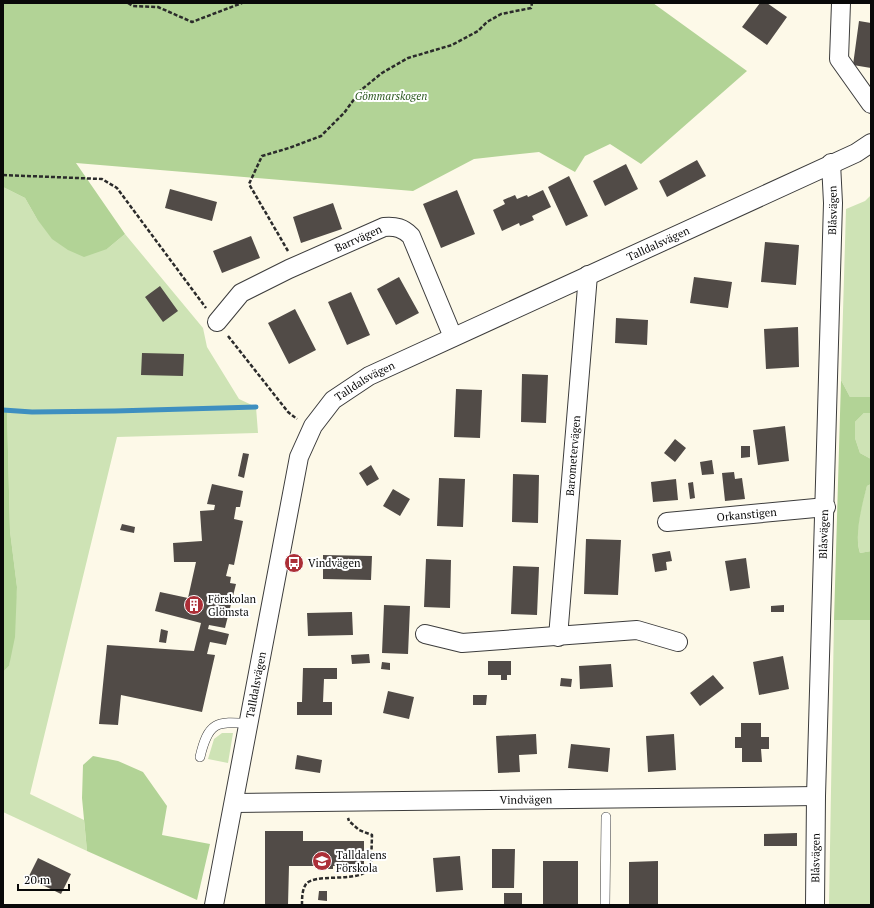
<svg xmlns="http://www.w3.org/2000/svg" width="874" height="908" font-family="'PT Serif',serif">
<style>
.green{fill:#cee3b5}
.forest{fill:#b2d396}
.lines{fill:none;stroke-linecap:round;stroke-linejoin:round}
.stream{stroke:#3e8fc0;stroke-width:5}
.building{fill:#514b47}
.service-casing{stroke:#3c3c3c;stroke-width:10}
.minor-casing{stroke:#3c3c3c;stroke-width:20}
.path{stroke:#2b2b2b;stroke-width:2.5;stroke-dasharray:4 2;stroke-linecap:butt}
.service{stroke:#fff;stroke-width:9}
.minor{stroke:#fff;stroke-width:18}
.labels{text-anchor:middle;dominant-baseline:central;stroke-width:4;stroke-linejoin:round;paint-order:stroke}
.park-label{font-size:11px;font-style:italic;fill:#2e5a21;stroke:#fff}
.street-label{font-size:11px;fill:#090909;stroke:#fff}
.poi-label{font-size:11px;fill:#090909;stroke:#fff;text-anchor:start}
</style>
<rect width="100%" height="100%" fill="#fdf9e8"/>
<path class="green" d="M 3,187 L 25,198 L 37,219 L 107,249 L 125,234 L 203,328 L 207,347 L 239,399 L 256,407 L 258,433 L 117,437 L 30,794 L 84,820 L 87,851 L 3,812 L 3,672 L 9,666 L 17,587 L 10,531 L 7,412 L 3,410 Z
M 871,195 L 871,397 L 850,397 L 841,380 L 846,209 L 865,201 Z
M 864,413 L 871,413 L 871,459 L 860,453 L 855,438 L 855,422 Z
M 871,484 L 871,551 L 860,553 C 854,534 861,505 867,486 Z
M 834,620 L 871,620 L 871,905 L 829,905 Z
M 222,733 L 233,733 L 228,763 L 208,759 L 214,739 Z"/>
<path class="forest" d="M 3,3 L 653,3 L 747,71 L 641,164 L 610,144 L 585,156 L 575,172 L 539,152 L 474,159 L 413,191 L 76,163 L 125,234 L 107,249 L 84,257 L 68,250 L 52,239 L 37,219 L 25,198 L 3,187 Z
M 841,380 L 850,397 L 871,397 L 871,413 L 864,413 L 855,422 L 855,438 L 860,453 L 871,459 L 871,484 L 867,486 C 862,505 854,535 860,553 L 871,551 L 871,620 L 834,620 Z
M 3,410 L 7,411 L 10,531 L 17,587 L 15,637 L 9,666 L 3,672 Z
M 93,756 L 118,761 L 143,772 L 167,806 L 162,835 L 210,844 L 197,900 L 87,851 L 82,798 L 83,765 Z"/>
<g class="lines">
<path class="stream" d="M 3,410 L 32,412 L 115,411 L 256,407"/>
</g>
<path class="building" d="M 760,3 L 767,3 L 787,17 L 767,45 L 742,27 Z
M 859,21 L 871,23 L 871,68 L 853,65 Z
M 697,160 L 706,176 L 667,197 L 659,181 Z
M 626,164 L 638,189 L 605,206 L 593,181 Z
M 569,176 L 588,216 L 566,226 L 548,187 Z
M 170,189 L 217,202 L 212,221 L 165,208 Z
M 457,190 L 475,234 L 441,248 L 423,204 Z
M 543,190 L 551,207 L 532,216 L 534,220 L 520,226 L 519,223 L 502,231 L 493,210 L 505,204 L 503,200 L 515,195 L 517,199 L 527,195 L 528,197 Z
M 333,203 L 342,229 L 301,243 L 293,217 Z
M 251,236 L 260,258 L 222,273 L 213,251 Z
M 765,242 L 799,245 L 796,285 L 761,282 Z
M 399,277 L 419,313 L 396,325 L 377,289 Z
M 694,277 L 732,282 L 728,308 L 690,303 Z
M 160,286 L 178,311 L 163,322 L 145,297 Z
M 351,292 L 370,335 L 347,345 L 328,302 Z
M 295,309 L 316,350 L 289,364 L 268,323 Z
M 616,318 L 648,320 L 647,345 L 615,343 Z
M 798,327 L 799,367 L 766,369 L 764,329 Z
M 142,353 L 184,354 L 183,376 L 141,375 Z
M 522,374 L 548,375 L 546,423 L 521,422 Z
M 456,389 L 482,390 L 480,438 L 454,437 Z
M 785,426 L 789,461 L 758,465 L 753,430 Z
M 675,439 L 686,448 L 675,462 L 664,453 Z
M 741,446 L 750,446 L 750,457 L 741,458 Z
M 243,453 L 249,454 L 244,478 L 238,476 Z
M 712,460 L 714,474 L 702,475 L 700,462 Z
M 371,465 L 379,479 L 367,486 L 359,473 Z
M 734,472 L 735,479 L 742,478 L 745,499 L 725,501 L 722,473 Z
M 513,474 L 539,475 L 538,523 L 512,522 Z
M 439,478 L 465,479 L 463,527 L 437,526 Z
M 676,479 L 678,500 L 653,502 L 651,482 Z
M 693,482 L 695,498 L 690,499 L 688,483 Z
M 212,484 L 243,491 L 240,507 L 236,507 L 234,519 L 243,521 L 234,565 L 229,564 L 226,576 L 231,577 L 230,583 L 236,584 L 225,628 L 209,625 L 208,629 L 229,634 L 226,645 L 210,642 L 207,654 L 215,655 L 202,712 L 121,695 L 118,725 L 99,724 L 107,645 L 194,651 L 201,623 L 155,611 L 160,592 L 188,598 L 196,562 L 174,562 L 173,543 L 202,541 L 200,511 L 214,510 L 215,505 L 207,504 Z
M 393,489 L 410,499 L 400,516 L 383,506 Z
M 122,524 L 135,527 L 134,533 L 120,530 Z
M 586,539 L 621,540 L 618,595 L 584,594 Z
M 670,551 L 672,561 L 666,562 L 667,570 L 655,572 L 652,554 Z
M 323,555 L 372,556 L 371,580 L 323,579 Z
M 746,558 L 750,588 L 730,591 L 725,561 Z
M 426,559 L 451,560 L 450,608 L 424,607 Z
M 513,566 L 539,567 L 537,615 L 511,614 Z
M 384,605 L 410,606 L 408,654 L 382,653 Z
M 784,605 L 784,612 L 771,612 L 771,606 Z
M 352,612 L 353,635 L 308,636 L 307,613 Z
M 161,629 L 168,631 L 166,643 L 159,642 Z
M 369,654 L 370,663 L 352,664 L 351,655 Z
M 783,656 L 789,689 L 759,695 L 753,662 Z
M 488,661 L 511,661 L 511,675 L 507,675 L 507,680 L 501,680 L 501,675 L 488,675 Z
M 382,662 L 390,663 L 390,670 L 381,669 Z
M 611,664 L 613,687 L 580,689 L 579,666 Z
M 303,668 L 337,668 L 337,679 L 324,679 L 323,702 L 332,702 L 332,715 L 297,715 L 297,702 L 302,702 Z
M 713,675 L 724,688 L 700,706 L 690,693 Z
M 561,678 L 572,679 L 571,687 L 560,686 Z
M 388,691 L 414,697 L 409,719 L 383,713 Z
M 473,695 L 487,695 L 486,705 L 473,705 Z
M 741,723 L 761,723 L 761,737 L 769,737 L 769,749 L 761,749 L 762,762 L 742,762 L 742,748 L 735,748 L 735,737 L 741,737 Z
M 536,734 L 537,754 L 519,755 L 520,772 L 498,773 L 496,736 Z
M 674,734 L 676,770 L 648,772 L 646,736 Z
M 571,744 L 610,748 L 608,772 L 568,768 Z
M 297,755 L 322,760 L 320,773 L 295,769 Z
M 265,831 L 303,831 L 303,841 L 364,841 L 364,866 L 333,866 L 333,869 L 322,869 L 322,866 L 289,866 L 288,905 L 265,905 Z
M 797,833 L 797,846 L 764,846 L 764,834 Z
M 492,849 L 515,849 L 514,888 L 492,888 Z
M 460,856 L 463,890 L 436,892 L 433,858 Z
M 38,858 L 71,874 L 61,894 L 28,878 Z
M 543,861 L 578,861 L 578,905 L 543,905 Z
M 658,861 L 658,905 L 629,905 L 629,862 Z
M 319,891 L 327,891 L 327,901 L 318,900 Z
M 504,893 L 522,893 L 522,904 L 504,904 Z"/>
<g class="lines">
<defs>
<path id="service" d="M 200,757 C 208,723 216,720 249,724
M 605,905 L 606,817"/>
<g id="minor">
<path d="M 841,3 L 839,59 L 871,104"/>
<path id="s1" d="M 217,322 L 241,293 L 289,269 L 384,227 C 396,226 403,228 411,236 L 453,337"/>
<path id="s2" d="M 667,522 L 826,507"/>
<path d="M 425,634 L 462,643 L 637,630 L 678,642"/>
<path id="s3" d="M 558,637 L 588,275"/>
<path id="s4" d="M 235,803 L 816,796"/>
<path id="s5" d="M 214,905 L 299,457 L 313,426 L 333,400 L 369,376 L 856,153 L 871,143"/>
<path id="s6" d="M 815,905 L 816,796 L 833,203 L 831,163"/>
</g>
</defs>
<use href="#service" class="service-casing"/>
<use href="#minor" class="minor-casing"/>
<path class="path" d="M 128,3 L 133,6 L 158,7 L 192,22 L 242,3
M 3,175 L 102,179 L 117,188 L 206,308
M 288,251 L 249,184 L 262,156 L 289,148 L 321,136 L 344,113 L 361,90 L 382,73 L 408,58 L 452,45 L 478,31 L 487,22 L 501,14 L 531,8 L 532,3
M 228,336 L 288,412 L 297,419
M 302,905 C 302,898 302,890 306,884 C 314,874 351,881 364,873 C 367,871 369,868 371,866 L 372,835 L 359,830 L 349,821 L 348,818"/>
<use href="#service" class="service"/>
<use href="#minor" class="minor"/>
</g>
<defs>
<symbol id="bus-disc" viewBox="-11 -11 22 22"><circle r="9.5" fill="#ac2f37" stroke="#fff"/><path d="M-5-6H5V4H4V6H2V4H-2V6H-4V4H-5ZM-3.5-4V0h7V-4ZM-3.5 1.2v1.5H-2V1.2ZM2 1.2v1.5H3.5V1.2Z" fill="#fff"/></symbol>
<symbol id="building-disc" viewBox="-11 -11 22 22"><circle r="9.5" fill="#ac2f37" stroke="#fff"/><path d="M-4-6H4V6H1V3H-1V6H-4ZM-2.5-4.3h1.7v1.8h-1.7ZM.8-4.3h1.7v1.8H.8ZM-2.5-1h1.7V.8h-1.7ZM.8-1h1.7V.8H.8Z" fill="#fff"/></symbol>
<symbol id="school-disc" viewBox="-11 -11 22 22"><circle r="9.5" fill="#ac2f37" stroke="#fff"/><path d="M0-5L7-2L0 1L-7-2ZM-4 1L0 2.5L4 1V4Q0 6-4 4Z" fill="#fff"/></symbol>
</defs>
<g fill-rule="evenodd">
<use href="#bus-disc" x="283" y="552" width="22" height="22"/>
<use href="#building-disc" x="183" y="594" width="22" height="22"/>
<use href="#school-disc" x="311" y="850" width="22" height="22"/>
</g>
<g class="labels">
<g class="park-label">
<text x="391" y="96">Gömmarskogen</text>
</g>
<g class="street-label">
<text stroke="none"><textPath href="#s6" startOffset="695">Blåsvägen</textPath></text>
<text stroke="none"><textPath href="#s1" startOffset="167">Barrvägen</textPath></text>
<text stroke="none"><textPath href="#s5" startOffset="884">Talldalsvägen</textPath></text>
<text stroke="none"><textPath href="#s5" startOffset="560">Talldalsvägen</textPath></text>
<text stroke="none"><textPath href="#s3" startOffset="182">Barometervägen</textPath></text>
<text stroke="none"><textPath href="#s2" startOffset="80">Orkanstigen</textPath></text>
<text stroke="none"><textPath href="#s6" startOffset="371">Blåsvägen</textPath></text>
<text stroke="none"><textPath href="#s5" startOffset="224">Talldalsvägen</textPath></text>
<text stroke="none"><textPath href="#s4" startOffset="291">Vindvägen</textPath></text>
<text stroke="none"><textPath href="#s6" startOffset="47">Blåsvägen</textPath></text>
</g>
<g class="poi-label">
<text x="308" y="563">Vindvägen</text>
<text x="208" y="599">Förskolan<tspan x="208" dy="13">Glömsta</tspan></text>
<text x="336" y="855">Talldalens<tspan x="336" dy="13">Förskola</tspan></text>
</g>
</g>
<rect width="874" height="908" fill="none" stroke="#090909" stroke-width="8"/>
<path d="M18 884v6h51v-6" fill="none" stroke="#090909" stroke-width="2"/>
<text x="24" y="884" font-size="12" fill="#090909" stroke="#ffffff" stroke-width="3" paint-order="stroke">20 m</text>
</svg>
